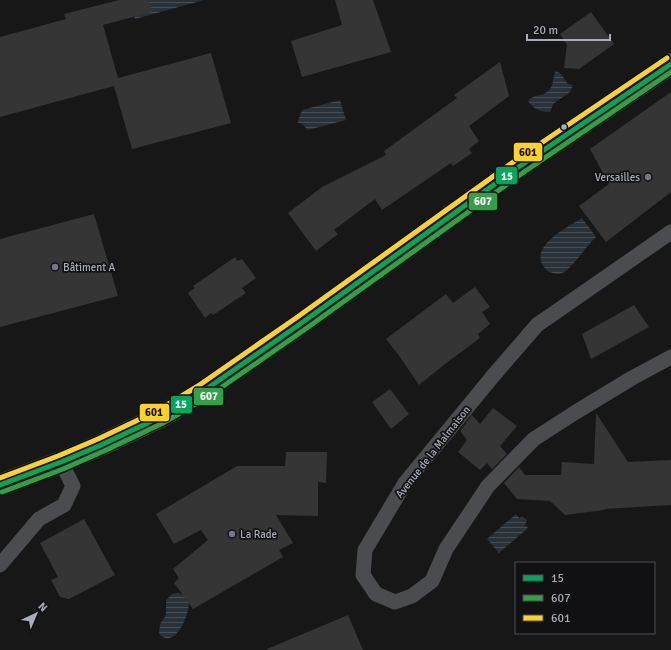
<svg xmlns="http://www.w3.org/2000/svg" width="671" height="650" font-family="Signika,sans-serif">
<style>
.water{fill:url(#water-rules)}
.building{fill:#353536}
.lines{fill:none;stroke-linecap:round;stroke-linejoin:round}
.lane{stroke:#4b4c50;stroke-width:15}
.secondary{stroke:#4a4a4e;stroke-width:22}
.bus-1-casing{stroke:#111113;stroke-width:8}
.bus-2-casing{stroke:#111113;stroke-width:8}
.bus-3-casing{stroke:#111113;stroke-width:8}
.bus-1{stroke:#00a65c;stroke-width:5}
.bus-2{stroke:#339f46;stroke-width:5}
.bus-3{stroke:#ffd224;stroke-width:5}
.bus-dot{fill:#a8adb8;stroke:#111113;stroke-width:1.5}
.poi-dot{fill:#757880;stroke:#111113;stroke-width:1.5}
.labels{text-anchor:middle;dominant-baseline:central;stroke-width:3.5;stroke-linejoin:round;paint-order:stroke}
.poi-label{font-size:11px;fill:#a8adb8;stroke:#111113;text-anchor:start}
.street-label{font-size:11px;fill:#a8adb8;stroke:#111113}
.line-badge{stroke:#111113;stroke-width:1.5}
.badge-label{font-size:11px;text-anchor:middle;font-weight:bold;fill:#fff}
.pale-badge-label{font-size:11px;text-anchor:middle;font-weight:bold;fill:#111}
</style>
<defs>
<pattern id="water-rules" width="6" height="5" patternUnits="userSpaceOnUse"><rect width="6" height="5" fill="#2a3239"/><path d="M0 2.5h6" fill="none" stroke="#464d54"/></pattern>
</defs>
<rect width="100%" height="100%" fill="#171717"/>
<path class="water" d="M 130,0 L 204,0 L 135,19 Z
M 556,71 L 561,74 L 568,84 L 573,85 L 570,92 L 553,104 L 550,112 C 541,112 533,109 528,101 C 528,101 532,97 533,97 C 540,94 544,96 550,89 C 554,84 552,78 556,71 Z
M 340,100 L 346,120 L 308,130 L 301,123 L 298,123 L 298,121 L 302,110 Z
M 582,218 L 596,237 C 586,246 572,269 562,273 C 558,275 553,273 549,272 C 522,250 566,228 582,218 Z
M 516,514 L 519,518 L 522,517 L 526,519 L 527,521 L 525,525 L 528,528 L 499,553 L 487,539 Z
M 178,593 L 184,595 L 189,602 C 189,616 175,650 159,634 L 160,624 L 166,615 L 166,600 L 172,594 Z"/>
<path class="building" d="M 119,0 L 149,0 L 152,12 L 103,25 L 118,78 L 211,53 L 231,123 L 132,149 L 114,86 L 0,117 L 0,37 L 66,19 L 64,14 Z
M 335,0 L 373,0 L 391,52 L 302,77 L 291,41 L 342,25 Z
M 591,12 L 614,44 L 579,69 L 564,68 L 567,45 L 560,34 Z
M 500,62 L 509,96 L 469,126 L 479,141 L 469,149 L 472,153 L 453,166 L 451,163 L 382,210 L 375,199 L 334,230 L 338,234 L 316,251 L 288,213 L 322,187 L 386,155 L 384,151 L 457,98 L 454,95 Z
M 671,92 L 671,192 L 606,242 L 579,206 L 609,184 L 590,149 Z
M 94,214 L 118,296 L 0,327 L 0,239 Z
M 235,257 L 237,261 L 242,259 L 256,278 L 242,288 L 246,293 L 213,315 L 211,313 L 205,318 L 188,293 L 195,288 L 193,286 Z
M 475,287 L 490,307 L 482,312 L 490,324 L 478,334 L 480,338 L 445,364 L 419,385 L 400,357 L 386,339 L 446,294 L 453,303 Z
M 634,305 L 649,327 L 591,359 L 582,334 Z
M 390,389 L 409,414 L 391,429 L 372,402 Z
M 493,408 L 517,426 L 500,446 L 507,454 L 492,469 L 487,463 L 480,470 L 458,452 L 467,440 L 460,431 L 472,415 L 480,424 Z
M 596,413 L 628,462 L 671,460 L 671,505 L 605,509 L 604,510 L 565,515 L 550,501 L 517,499 L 504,483 L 519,467 L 525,475 L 561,475 L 562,462 L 594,464 Z
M 286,452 L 327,452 L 326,483 L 318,482 L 318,516 L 276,515 L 293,543 L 279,550 L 283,557 L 193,609 L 174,583 L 179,578 L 173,569 L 208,540 L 201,530 L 174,544 L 156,514 L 237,466 L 285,466 Z
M 84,519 L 115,575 L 69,599 L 60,597 L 51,580 L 58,577 L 40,543 Z
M 348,615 L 363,650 L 268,650 L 267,649 Z"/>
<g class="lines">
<path class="lane" d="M 671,232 L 537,325 L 493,376 L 405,483 L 365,550 L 363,575 L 376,594 L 395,602 L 412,596 L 432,581 L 446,549 L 488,486 L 534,439 L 576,412 L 632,378 L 671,357
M 0,565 L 39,519 L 64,505 L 73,486 L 61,462"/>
<path class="secondary" d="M 0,485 L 61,462 L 101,445 L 160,417 L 202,392 L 300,324 L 520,166 L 671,64"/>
<defs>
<path id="bus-1" d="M 0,485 L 61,462 L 101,445 L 160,417 L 202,392 L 300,324 L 520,166 L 671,64"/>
<path id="bus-2" d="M 2,492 L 63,469 L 104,451 L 163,423 L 206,398 L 304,330 L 524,172 L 671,72"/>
<path id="bus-3" d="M 0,478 L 58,456 L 98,439 L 157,411 L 198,386 L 296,318 L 516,160 L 667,58"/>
</defs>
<use href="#bus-1" class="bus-1-casing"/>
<use href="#bus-2" class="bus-2-casing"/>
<use href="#bus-3" class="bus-3-casing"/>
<use href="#bus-1" class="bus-1"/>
<use href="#bus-2" class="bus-2"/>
<use href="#bus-3" class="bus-3"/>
</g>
<circle class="bus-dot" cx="564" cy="127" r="3.5"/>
<g class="poi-dot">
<circle cx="648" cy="177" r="4"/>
<circle cx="55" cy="267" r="4"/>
<circle cx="232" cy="534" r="4"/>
</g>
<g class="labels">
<g class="poi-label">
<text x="640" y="177" text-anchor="end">Versailles</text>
<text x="63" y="267">Bâtiment A</text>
<text x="240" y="534">La Rade</text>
</g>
<g class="street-label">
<text transform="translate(433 452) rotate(-52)">Avenue de la Malmaison</text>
</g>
</g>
<g class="line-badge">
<rect x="513" y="142" width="30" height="20" rx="4" fill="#ffd224"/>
<rect x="495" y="166" width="23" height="19" rx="4" fill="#00a65c"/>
<rect x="468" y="192" width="30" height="19" rx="4" fill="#339f46"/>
<rect x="193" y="387" width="31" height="19" rx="4" fill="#339f46"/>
<rect x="170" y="395" width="23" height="19" rx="4" fill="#00a65c"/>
<rect x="139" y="403" width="31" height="19" rx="4" fill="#ffd224"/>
</g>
<g class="badge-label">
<text x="507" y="180">15</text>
<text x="483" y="205">607</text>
<text x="209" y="400">607</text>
<text x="181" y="408">15</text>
</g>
<g class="pale-badge-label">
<text x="528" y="156">601</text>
<text x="154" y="416">601</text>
</g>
<rect x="515" y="562" width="140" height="72" fill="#111113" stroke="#4d4f55"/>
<rect x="523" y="575" width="20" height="6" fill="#00a65c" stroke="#4d4f55"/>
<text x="551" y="582" font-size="12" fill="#a8adb8">15</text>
<rect x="523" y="595" width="20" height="6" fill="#339f46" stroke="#4d4f55"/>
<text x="551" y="602" font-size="12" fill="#a8adb8">607</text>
<rect x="523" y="615" width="20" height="6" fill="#ffd224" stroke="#4d4f55"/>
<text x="551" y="622" font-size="12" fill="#a8adb8">601</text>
<g transform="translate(36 614) rotate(44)" stroke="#111113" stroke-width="3" paint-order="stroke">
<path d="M0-3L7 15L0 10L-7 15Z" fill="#a8adb8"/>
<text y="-6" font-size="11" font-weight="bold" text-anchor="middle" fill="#a8adb8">N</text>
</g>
<path d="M527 34v6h83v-6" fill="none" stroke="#a8adb8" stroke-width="2"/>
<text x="533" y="34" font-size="12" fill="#a8adb8" stroke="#111113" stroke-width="3" paint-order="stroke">20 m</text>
</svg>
